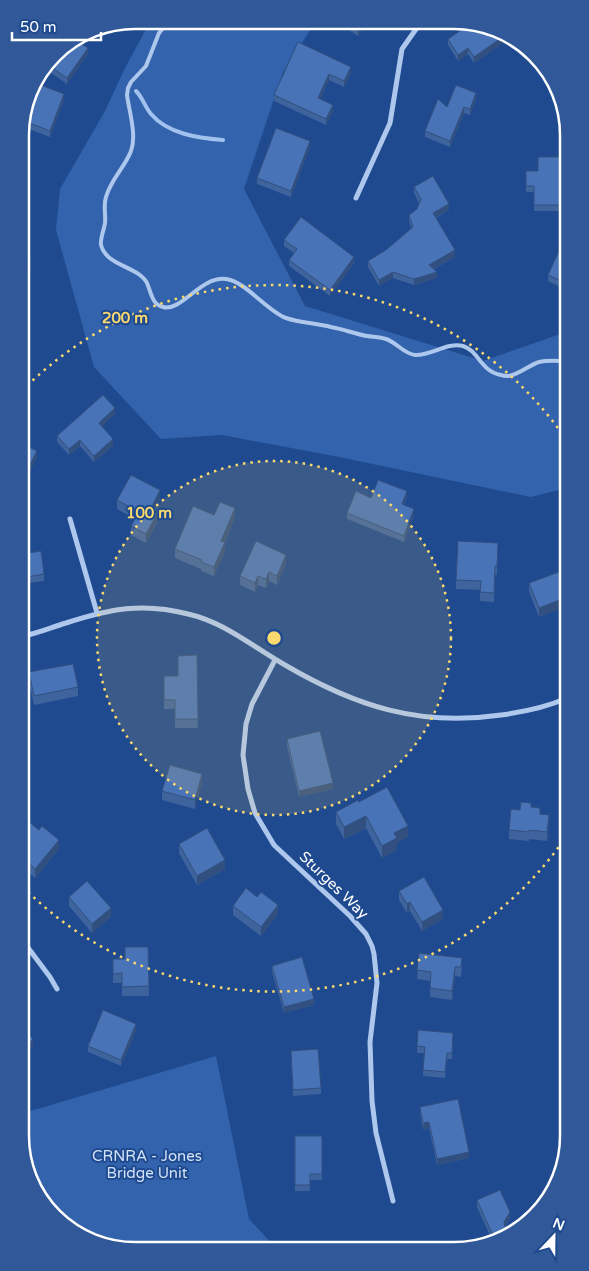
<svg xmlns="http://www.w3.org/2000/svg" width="589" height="1271" font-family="'Varela Round',sans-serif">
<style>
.green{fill:#3263ac}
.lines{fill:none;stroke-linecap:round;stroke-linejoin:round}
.stream{stroke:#a1c1ee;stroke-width:4}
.lane{stroke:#aec7ed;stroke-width:4}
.street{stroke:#aec7ed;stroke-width:5}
.wall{fill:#3e639d}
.shaded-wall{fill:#32507f}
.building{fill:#4873b6;stroke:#32507f}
.ring{fill:none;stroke:#fbd96e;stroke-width:2.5;stroke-dasharray:2.5 5}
.labels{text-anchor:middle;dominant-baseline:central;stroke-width:4;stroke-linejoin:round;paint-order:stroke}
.street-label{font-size:15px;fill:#fff;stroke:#1f4a8f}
.park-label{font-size:15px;fill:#d3e3f9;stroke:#1f4a8f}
.rim{fill:none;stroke:#fff;stroke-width:2.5}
.centre{fill:#fbd96e;stroke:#1f4a8f;stroke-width:2.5}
.ring-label{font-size:15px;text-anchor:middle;font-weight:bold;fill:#fbd96e;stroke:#1f4a8f;stroke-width:4;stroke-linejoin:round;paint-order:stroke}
</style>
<rect width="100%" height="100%" fill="#1f4a8f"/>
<path class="green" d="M 151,20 L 316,21 L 283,72 L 244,189 L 305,306 L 483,361 L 566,332 L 566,488 L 531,497 L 339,457 L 222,435 L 161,439 L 94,367 L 56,230 L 60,189 L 105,111 L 124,70 Z
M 216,1056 L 249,1219 L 276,1248 L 113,1249 L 59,1222 L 24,1166 L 24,1113 Z"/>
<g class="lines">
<path class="stream" d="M 136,91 C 143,98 145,107 151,114 C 168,134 198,138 223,140"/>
<path class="lane" d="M 170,20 L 159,33 L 146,66 L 131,82 L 128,88 L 127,95 C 129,111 137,135 131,151 C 125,167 111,179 106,197 C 103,206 106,214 105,223 C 104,230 100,239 101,245 C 106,266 138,266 147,283 C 151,292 152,305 163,307 C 182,312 200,276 226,279 C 245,281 267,311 286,318 C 300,323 316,323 331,327 C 343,329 355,334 367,336 C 373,337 380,337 386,339 C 396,342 404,354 415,355 C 431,356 447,342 463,346 C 479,351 480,371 501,375 C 503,376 506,376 508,376 C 519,375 529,365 539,362 C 547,360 558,361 566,361"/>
<path class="street" d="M 356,198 L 390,123 L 402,49 L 421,22
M 70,519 L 97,613
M 22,636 C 37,634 52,627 66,623 C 109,609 143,602 188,614 C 224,622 253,647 285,665 C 355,706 419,727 501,715 C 523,712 547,707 567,698
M 275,660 L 252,704 L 246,724 L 243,755 L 248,789 L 255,813 L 274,845 L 350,916 L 366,934 L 372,946 L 374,954 L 377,983 L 370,1042 L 372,1101 L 376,1133 L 393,1201
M 23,941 L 50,977 L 57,989"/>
</g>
<path class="wall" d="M 335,21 L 366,21 L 366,24 L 358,36 Z
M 507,38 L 507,40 L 474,63 L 468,54 L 458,61 L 448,45 L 448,39 Z
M 298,42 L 351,73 L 344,87 L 329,80 L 320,99 L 333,111 L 326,125 L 274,101 L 274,95 Z
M 59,49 L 88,54 L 67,84 L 44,68 Z
M 32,84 L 64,100 L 50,137 L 21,126 Z
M 476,99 L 470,115 L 464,113 L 450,147 L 425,137 L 425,131 L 447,107 Z
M 310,147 L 291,197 L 257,184 L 257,178 Z
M 20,153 L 28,153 L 26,216 L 21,216 Z
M 565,157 L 565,211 L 534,211 L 534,192 L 526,192 L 526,171 L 538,171 Z
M 414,187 L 449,210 L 436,218 L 455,257 L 434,269 L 437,278 L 414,285 L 393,278 L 379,286 L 368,267 L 368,261 L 386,250 L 411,228 L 409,221 L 409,215 L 417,209 L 419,203 L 414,193 Z
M 284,240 L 354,263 L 330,296 L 289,266 L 289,260 L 294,253 L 284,246 Z
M 566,254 L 566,290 L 548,281 L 548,275 Z
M 115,414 L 102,426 L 113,446 L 94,462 L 80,446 L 69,455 L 57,442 L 57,436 Z
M 407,497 L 404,505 L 414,515 L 404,542 L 347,519 L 347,513 L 371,498 Z
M 160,499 L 154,513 L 157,523 L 146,543 L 131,535 L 131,526 L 135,519 L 117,509 L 117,500 Z
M 214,515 L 235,517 L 225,543 L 225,551 L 214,576 L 201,571 L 201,569 L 175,558 L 175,549 Z
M 567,530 L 567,542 L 565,540 L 565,531 Z
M 498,543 L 497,575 L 495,575 L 494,602 L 480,601 L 480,590 L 456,589 L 456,580 Z
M 22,554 L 44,574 L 44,581 L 22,584 Z
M 286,564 L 277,585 L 269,581 L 266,588 L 258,585 L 255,592 L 240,585 L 240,576 Z
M 567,569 L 567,611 L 565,607 L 539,617 L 529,592 L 529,583 Z
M 197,655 L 198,728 L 175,728 L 175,709 L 164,709 L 164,676 L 178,676 Z
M 29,672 L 78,687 L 78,696 L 34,705 L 29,681 Z
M 287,739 L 333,789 L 299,797 L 287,746 Z
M 202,783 L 195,809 L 162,800 L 162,791 Z
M 359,802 L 408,837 L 397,843 L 397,850 L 382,858 L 366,828 L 344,839 L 336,824 L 336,812 Z
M 531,807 L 540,814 L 549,824 L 547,841 L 529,839 L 529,841 L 509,839 L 509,830 L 520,810 Z
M 23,817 L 59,849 L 35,878 L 23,868 Z
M 179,844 L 225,869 L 197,885 L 179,853 Z
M 399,891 L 443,919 L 422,931 L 410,911 L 407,913 L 399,900 Z
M 69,897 L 111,917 L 92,933 L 69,906 Z
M 257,897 L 278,914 L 261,936 L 233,915 L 233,906 Z
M 148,947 L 149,996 L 122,996 L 122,983 L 113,983 L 113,959 L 125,959 Z
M 419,953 L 462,967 L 461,977 L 455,976 L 452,1000 L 430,997 L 430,981 L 417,979 Z
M 272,966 L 314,1005 L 284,1013 L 272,972 Z
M 136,1031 L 121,1066 L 88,1052 L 88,1046 Z
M 453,1039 L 452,1059 L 447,1059 L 445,1078 L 423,1076 L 424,1053 L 417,1053 L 417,1046 Z
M 291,1051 L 321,1088 L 321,1094 L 293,1096 Z
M 569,1099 L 569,1114 L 567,1113 L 567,1104 Z
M 420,1107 L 469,1158 L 437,1165 L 429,1128 L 423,1130 L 420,1113 Z
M 295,1136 L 322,1136 L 322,1180 L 310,1180 L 310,1191 L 295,1191 Z
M 477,1200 L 510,1218 L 505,1227 L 506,1233 L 493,1242 L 477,1207 Z"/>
<path class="shaded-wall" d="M 364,21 L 366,21 L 366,24 L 358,36 L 358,30 Z
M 504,36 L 507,38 L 507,40 L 474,63 L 474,57 Z
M 88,48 L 88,54 L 67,84 L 67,78 Z
M 468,48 L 468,54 L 458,61 L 458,55 Z
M 351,67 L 351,73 L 344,87 L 344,81 Z
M 329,74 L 329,80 L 318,104 L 318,98 Z
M 476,93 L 476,99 L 470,115 L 470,109 Z
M 64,94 L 64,100 L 50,137 L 50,131 Z
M 333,105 L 333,111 L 326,125 L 326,119 Z
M 464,107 L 464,113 L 450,147 L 450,141 Z
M 310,141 L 310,147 L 291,197 L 291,191 Z
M 449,204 L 449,210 L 433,219 L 433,213 Z
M 455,250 L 455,257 L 429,271 L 429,265 Z
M 354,257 L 354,263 L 330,296 L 330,290 Z
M 31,261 L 31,267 L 21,308 L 21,301 Z
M 393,272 L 393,278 L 379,286 L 379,280 Z
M 437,272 L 437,278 L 414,285 L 414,279 Z
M 115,408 L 115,414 L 99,429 L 99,423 Z
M 113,439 L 113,446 L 94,462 L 94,456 Z
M 80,440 L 80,446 L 69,455 L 69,449 Z
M 37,451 L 37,458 L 22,487 L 22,480 Z
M 160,490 L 160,499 L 150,520 L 150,511 Z
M 407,491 L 407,497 L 402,510 L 402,504 Z
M 235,508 L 235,517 L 225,543 L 225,551 L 214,576 L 214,567 L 221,541 Z
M 414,509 L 414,515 L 404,542 L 404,536 Z
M 157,514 L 157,523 L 146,543 L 146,534 Z
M 286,555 L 286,564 L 277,585 L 277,576 Z
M 269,572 L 269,581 L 266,588 L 266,579 Z
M 258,576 L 258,585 L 255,592 L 255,583 Z
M 565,598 L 565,607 L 539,617 L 539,608 Z
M 202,774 L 202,783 L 195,809 L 195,800 Z
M 333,783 L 333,789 L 299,797 L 299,791 Z
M 549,815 L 549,824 L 547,841 L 547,832 Z
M 366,816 L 366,828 L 344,839 L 344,827 Z
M 408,826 L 408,837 L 397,843 L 397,850 L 382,858 L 382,846 L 394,833 Z
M 59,840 L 59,849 L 35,878 L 35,869 Z
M 225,860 L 225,869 L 197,885 L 197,876 Z
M 410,902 L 410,911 L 407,913 L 407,904 Z
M 278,905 L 278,914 L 261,936 L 261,927 Z
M 111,908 L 111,917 L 92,933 L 92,924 Z
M 443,910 L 443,919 L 422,931 L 422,922 Z
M 455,967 L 455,976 L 452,1000 L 452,991 Z
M 314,999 L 314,1005 L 284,1013 L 284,1007 Z
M 136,1024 L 136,1031 L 121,1066 L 121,1060 Z
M 33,1039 L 33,1046 L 24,1055 L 24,1049 Z
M 429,1122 L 429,1128 L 423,1130 L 423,1123 Z
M 469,1152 L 469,1158 L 437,1165 L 437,1159 Z
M 510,1212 L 510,1218 L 504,1228 L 504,1222 Z"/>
<path class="building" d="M 345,21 L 364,21 L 358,30 Z
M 473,22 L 476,22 L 504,36 L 474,57 L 468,48 L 458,55 L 448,39 Z
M 74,39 L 88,48 L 67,78 L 47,64 L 59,49 Z
M 298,42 L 351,67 L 344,81 L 329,74 L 318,98 L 333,105 L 326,119 L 274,95 Z
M 33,82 L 64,94 L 50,131 L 22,120 L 32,84 Z
M 456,85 L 476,93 L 470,109 L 464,107 L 450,141 L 425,131 L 438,99 L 447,107 Z
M 276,128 L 310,141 L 291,191 L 257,178 Z
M 20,153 L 28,153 L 26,210 L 21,209 Z
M 538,157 L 565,157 L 565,205 L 534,205 L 534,186 L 526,186 L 526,171 L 538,171 Z
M 433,176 L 449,204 L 433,213 L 455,250 L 429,265 L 437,272 L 414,279 L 393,272 L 379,280 L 368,261 L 386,250 L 413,227 L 409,215 L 417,209 L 421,199 L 414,187 Z
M 301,217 L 354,257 L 330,290 L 289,260 L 297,249 L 284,240 Z
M 559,251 L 566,254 L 566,283 L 548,275 Z
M 21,258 L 31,261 L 21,301 Z
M 103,395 L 115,408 L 99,423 L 113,439 L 94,456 L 80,440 L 69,449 L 57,436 Z
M 21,443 L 37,451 L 22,480 Z
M 131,475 L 160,490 L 150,511 L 157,514 L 146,534 L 131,526 L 139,512 L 117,500 Z
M 378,480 L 407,491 L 402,504 L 414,509 L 404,536 L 347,513 L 356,491 L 371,498 Z
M 220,502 L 235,508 L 221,541 L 225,542 L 214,567 L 201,562 L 202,560 L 175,549 L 193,506 L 214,515 Z
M 256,541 L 286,555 L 277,576 L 269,572 L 266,579 L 258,576 L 255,583 L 240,576 Z
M 458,541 L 498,543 L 497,566 L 495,566 L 494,593 L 480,592 L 481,581 L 456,580 Z
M 41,551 L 44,574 L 22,578 L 22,554 Z
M 567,569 L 567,602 L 565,598 L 539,608 L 529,583 Z
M 197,655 L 198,719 L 175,719 L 175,700 L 164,700 L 164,676 L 178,676 L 178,656 Z
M 73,664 L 78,687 L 34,696 L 29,672 Z
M 320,731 L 333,783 L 299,791 L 287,739 Z
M 170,765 L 202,774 L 195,800 L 162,791 Z
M 387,787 L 408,826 L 394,833 L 397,838 L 382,846 L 366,816 L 344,827 L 336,812 L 358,800 L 359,802 Z
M 521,802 L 531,803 L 531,807 L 540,808 L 540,814 L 549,815 L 547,832 L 529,830 L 529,832 L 509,830 L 511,809 L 520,810 Z
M 23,817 L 39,830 L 42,826 L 59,840 L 35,869 L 23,858 Z
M 207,828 L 225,860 L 197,876 L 179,844 Z
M 424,877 L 443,910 L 422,922 L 410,902 L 407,904 L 399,891 Z
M 87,881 L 111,908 L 92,924 L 69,897 Z
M 246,888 L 257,897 L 261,892 L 278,905 L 261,927 L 233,906 Z
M 125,947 L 148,947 L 149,986 L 122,987 L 122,973 L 113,974 L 113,959 L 125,959 Z
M 419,953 L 462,958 L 461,967 L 455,967 L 452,991 L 430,988 L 431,972 L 417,970 Z
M 302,957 L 314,999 L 284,1007 L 272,966 Z
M 103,1010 L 136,1024 L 121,1060 L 88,1046 Z
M 24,1030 L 33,1039 L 24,1049 Z
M 418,1030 L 453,1033 L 452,1053 L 447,1053 L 445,1072 L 423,1070 L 425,1047 L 417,1046 Z
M 318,1049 L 321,1088 L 293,1090 L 291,1051 Z
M 458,1099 L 469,1152 L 437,1159 L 429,1122 L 423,1123 L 420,1107 Z
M 295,1136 L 322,1136 L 322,1174 L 310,1174 L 310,1185 L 295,1185 Z
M 500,1190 L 510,1212 L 504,1222 L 506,1233 L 495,1240 L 477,1200 Z"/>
<circle cx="274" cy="638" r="177" fill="#fbd96e" fill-opacity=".12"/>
<g class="ring">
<circle cx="274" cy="638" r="177"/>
<path d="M567 835A353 353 0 0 1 24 888M22 391A353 353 0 0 1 565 438"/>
</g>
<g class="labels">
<g class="street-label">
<text transform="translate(334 885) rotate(44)">Sturges Way</text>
</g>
<g class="park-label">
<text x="147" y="1156">CRNRA - Jones<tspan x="147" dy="17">Bridge Unit</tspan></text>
</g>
</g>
<path d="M0 0H589V1271H0ZM135 29H454A106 106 0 0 1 560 135V1136A106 106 0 0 1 454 1242H135A106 106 0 0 1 29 1136V135A106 106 0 0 1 135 29Z" fill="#315898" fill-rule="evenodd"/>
<path class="rim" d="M135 29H454A106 106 0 0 1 560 135V1136A106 106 0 0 1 454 1242H135A106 106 0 0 1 29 1136V135A106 106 0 0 1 135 29Z"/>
<circle cx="274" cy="638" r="8" class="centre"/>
<g class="ring-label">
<text x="125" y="323">200 m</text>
<text x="149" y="518">100 m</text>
</g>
<g transform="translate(554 1236) rotate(22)" stroke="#1f4a8f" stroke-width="4" paint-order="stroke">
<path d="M0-4L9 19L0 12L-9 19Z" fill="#ffffff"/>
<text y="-8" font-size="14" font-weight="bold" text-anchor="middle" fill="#ffffff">N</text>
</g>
<path d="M12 32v8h89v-8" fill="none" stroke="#ffffff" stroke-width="2.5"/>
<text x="20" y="32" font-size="15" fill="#ffffff" stroke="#1f4a8f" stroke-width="4" paint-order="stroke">50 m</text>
</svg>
